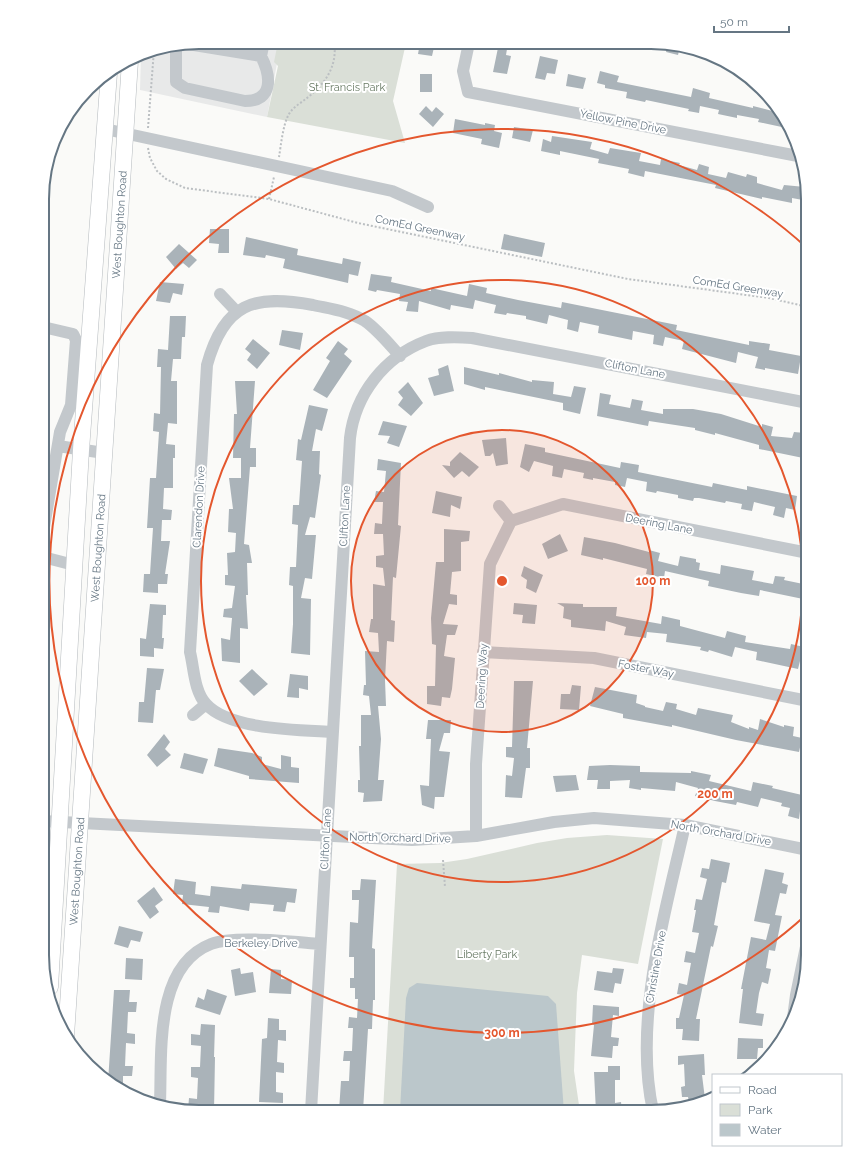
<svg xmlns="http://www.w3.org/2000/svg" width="850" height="1154" font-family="Raleway,sans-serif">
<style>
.built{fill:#e8e9e9}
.green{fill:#dadfd7}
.water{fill:#bbc7cb}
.building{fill:#aab3b9}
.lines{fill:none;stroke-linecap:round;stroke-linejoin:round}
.major-casing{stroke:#b5babe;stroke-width:17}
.path{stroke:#bbbfc2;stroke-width:2;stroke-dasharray:2 2;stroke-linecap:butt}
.minor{stroke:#c3c8cc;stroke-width:12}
.major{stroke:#fff;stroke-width:16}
.ring{fill:none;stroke:#e4572e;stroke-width:2}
.labels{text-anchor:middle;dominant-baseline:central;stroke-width:4;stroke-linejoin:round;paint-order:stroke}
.park-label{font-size:11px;fill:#687a64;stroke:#fff}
.street-label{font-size:11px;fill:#657683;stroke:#fff}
.rim{fill:none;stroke:#657683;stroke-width:2}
.centre{fill:#e4572e;stroke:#fff;stroke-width:2}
.ring-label{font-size:12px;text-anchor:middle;font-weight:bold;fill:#e4572e;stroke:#fff;stroke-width:4;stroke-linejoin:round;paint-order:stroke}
</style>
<rect width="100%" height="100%" fill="#fafaf8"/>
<path class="built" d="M 199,42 L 281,42 L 267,117 L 140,90 L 141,55 L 149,50 Z"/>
<path class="green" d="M 278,42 L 406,43 L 393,101 L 405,143 L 267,117 L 278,66 L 274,62 Z
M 607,835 L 663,839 L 638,964 L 582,955 L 577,993 L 574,1071 L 580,1112 L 383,1111 L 397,864 L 440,863 L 467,859 L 537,843 L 567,838 Z"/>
<path class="water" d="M 417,983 L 548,996 L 556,1004 L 564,1112 L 400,1111 L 406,998 L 409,988 Z"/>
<path class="building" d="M 231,42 L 247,42 L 246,46 Z
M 420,43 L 435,43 L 432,56 L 418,54 Z
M 499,43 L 508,43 L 506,55 L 511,56 L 507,74 L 493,72 Z
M 668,43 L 680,47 L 678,55 L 666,52 Z
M 540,56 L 558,60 L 555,74 L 547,73 L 545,80 L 535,78 Z
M 600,71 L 619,76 L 617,82 L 691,97 L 693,88 L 710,93 L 709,98 L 753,108 L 753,106 L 780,113 L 791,129 L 758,122 L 759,119 L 737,115 L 737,118 L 718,114 L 719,110 L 700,106 L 699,113 L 688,111 L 689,109 L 646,100 L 645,102 L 626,98 L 627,92 L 605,88 L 605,85 L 597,83 Z
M 420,74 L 432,74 L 432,92 L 420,92 Z
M 568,74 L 586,78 L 583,89 L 566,86 Z
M 426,106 L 432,112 L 436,107 L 444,114 L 433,127 L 419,114 Z
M 455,119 L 485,125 L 485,123 L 495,125 L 494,131 L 502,133 L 499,148 L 481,144 L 482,139 L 453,133 Z
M 514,127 L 533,130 L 530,142 L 512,138 Z
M 552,136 L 592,142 L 590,149 L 608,154 L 610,148 L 641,153 L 639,161 L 660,165 L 661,159 L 680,163 L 679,165 L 697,170 L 699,164 L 709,167 L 708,174 L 726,178 L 728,172 L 746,177 L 747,174 L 757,177 L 757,183 L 782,190 L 784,185 L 805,187 L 808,201 L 792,198 L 792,203 L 762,197 L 762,199 L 715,188 L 716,185 L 645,171 L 644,177 L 628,173 L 629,169 L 598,163 L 599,159 L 560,151 L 560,155 L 541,151 L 543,139 L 551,142 Z
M 210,229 L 229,229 L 229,253 L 218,253 L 219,244 L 209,243 Z
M 504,234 L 545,243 L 542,257 L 501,249 Z
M 246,237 L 298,249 L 297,255 L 342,264 L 343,258 L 361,262 L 358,276 L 349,274 L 348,283 L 283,268 L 285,259 L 266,255 L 265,258 L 243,255 Z
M 179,244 L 197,260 L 189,268 L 183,263 L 176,269 L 166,257 Z
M 371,274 L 392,277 L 391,282 L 431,291 L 431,288 L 467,296 L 469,284 L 487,288 L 486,293 L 518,300 L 561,308 L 562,302 L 677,325 L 676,330 L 749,345 L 749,341 L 770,344 L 769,350 L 801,356 L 798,374 L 765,368 L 765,370 L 755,368 L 758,357 L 738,352 L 736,363 L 682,349 L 684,341 L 665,337 L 663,346 L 653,344 L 654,335 L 633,331 L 632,340 L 598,333 L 599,326 L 580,322 L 578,332 L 567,329 L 568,320 L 549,315 L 547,324 L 526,319 L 526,316 L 507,313 L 506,315 L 494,313 L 496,305 L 475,300 L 473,309 L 451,305 L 450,310 L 419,301 L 418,312 L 406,311 L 408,302 L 399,301 L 400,294 L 377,290 L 376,292 L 368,290 Z
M 160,282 L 184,284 L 182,295 L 173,293 L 170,303 L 156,301 Z
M 170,316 L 186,316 L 185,337 L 182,337 L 181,359 L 173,359 L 171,381 L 177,381 L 177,424 L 168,423 L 166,444 L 175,445 L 175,458 L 173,458 L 173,488 L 164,488 L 163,509 L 172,510 L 171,520 L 162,520 L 161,541 L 170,541 L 165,574 L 168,574 L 167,584 L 158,584 L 158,593 L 143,592 L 144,574 L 150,574 L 153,528 L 147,528 L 150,478 L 156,478 L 159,432 L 153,431 L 154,413 L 160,414 L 161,367 L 157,367 L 158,349 L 168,350 Z
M 282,330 L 303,333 L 300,350 L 279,345 Z
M 253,339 L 270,353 L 257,369 L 247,360 L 251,354 L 245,349 Z
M 338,341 L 348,349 L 344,354 L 352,361 L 327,398 L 313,390 L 330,361 L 326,358 Z
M 448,365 L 454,391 L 434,396 L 428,378 L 439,375 L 438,369 Z
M 464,367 L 499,375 L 499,373 L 532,382 L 532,380 L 554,382 L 553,394 L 571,397 L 574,386 L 586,388 L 580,414 L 563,410 L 563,403 L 485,387 L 485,390 L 464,384 Z
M 235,381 L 255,381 L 250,448 L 256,448 L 256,467 L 250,467 L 244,544 L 249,545 L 252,563 L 247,563 L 248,595 L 246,595 L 248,629 L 240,628 L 240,663 L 222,661 L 221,638 L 230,640 L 232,618 L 223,617 L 224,609 L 232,608 L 235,586 L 225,585 L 225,575 L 228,575 L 227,553 L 235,552 L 236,533 L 228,532 L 229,509 L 233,509 L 229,478 L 241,478 L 241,458 L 233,458 L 234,414 L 237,414 Z
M 408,382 L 423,403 L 411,416 L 398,405 L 403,398 L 398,392 Z
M 600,393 L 611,395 L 609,404 L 630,408 L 632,399 L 643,401 L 641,410 L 663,414 L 663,409 L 693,409 L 721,414 L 762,427 L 762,424 L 773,427 L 771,436 L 792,438 L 794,432 L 805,433 L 803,441 L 808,442 L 808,459 L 759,449 L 759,445 L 715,433 L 715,435 L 695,430 L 695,428 L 649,421 L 648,426 L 597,416 Z
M 309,405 L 328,409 L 322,431 L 316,429 L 312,451 L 320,451 L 319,474 L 321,475 L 315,518 L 310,517 L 305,535 L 316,535 L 312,579 L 305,578 L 301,598 L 311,599 L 310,655 L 291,653 L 293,624 L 293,586 L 289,585 L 290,567 L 296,567 L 298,525 L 292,524 L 293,505 L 299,505 L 302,461 L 296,460 L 298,439 L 301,440 Z
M 383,421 L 407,426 L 399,447 L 387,443 L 390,436 L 378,435 Z
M 506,438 L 508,464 L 496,466 L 493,453 L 490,456 L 485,456 L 482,440 Z
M 525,444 L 545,448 L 545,452 L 620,468 L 621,462 L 639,465 L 638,472 L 712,487 L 713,483 L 747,490 L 747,486 L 797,496 L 795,510 L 786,508 L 784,518 L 773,515 L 775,507 L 754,502 L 752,511 L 741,509 L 742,504 L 726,501 L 725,503 L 699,498 L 694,498 L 693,501 L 678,498 L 678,495 L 657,491 L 656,493 L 646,491 L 647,482 L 627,478 L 625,487 L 615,485 L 615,482 L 593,478 L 593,480 L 583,478 L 584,473 L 564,469 L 562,478 L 552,476 L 553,466 L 534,461 L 529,472 L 520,467 Z
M 460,452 L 479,467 L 469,477 L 462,471 L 454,478 L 442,465 L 450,466 L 450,462 Z
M 378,459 L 401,463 L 398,525 L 401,526 L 396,578 L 393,577 L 391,620 L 395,621 L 394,642 L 387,641 L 385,680 L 386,706 L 378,706 L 381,739 L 378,780 L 384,780 L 382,801 L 363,802 L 364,793 L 358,792 L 358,780 L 360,780 L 359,746 L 361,746 L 361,715 L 371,715 L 369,696 L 363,695 L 364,685 L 366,685 L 365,651 L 379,652 L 378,633 L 369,632 L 371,619 L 373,619 L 373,584 L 385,586 L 383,568 L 376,567 L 376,556 L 384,555 L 383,534 L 374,534 L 375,523 L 382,524 L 383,502 L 374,502 L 376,491 L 384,492 L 386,471 L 377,470 Z
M 436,491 L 462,497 L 460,509 L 451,505 L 450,517 L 432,513 Z
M 444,529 L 470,531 L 469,541 L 461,542 L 461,571 L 452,572 L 450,594 L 457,595 L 457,605 L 449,604 L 443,624 L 458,625 L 455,635 L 447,635 L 444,656 L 455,658 L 452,689 L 450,698 L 442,697 L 441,706 L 427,704 L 427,686 L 435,686 L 436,645 L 432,644 L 431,618 L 436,562 L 444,562 Z
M 560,534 L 568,551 L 548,559 L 542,544 Z
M 584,537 L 615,543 L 649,552 L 649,550 L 660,553 L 658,561 L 678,566 L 680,556 L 696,559 L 696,562 L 700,563 L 699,570 L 720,574 L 721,565 L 754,571 L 752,580 L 773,584 L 775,576 L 785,577 L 784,580 L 808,585 L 808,600 L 760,590 L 759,596 L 741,593 L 708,586 L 709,581 L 665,571 L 664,578 L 646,574 L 647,569 L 603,558 L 603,560 L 581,555 Z
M 524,566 L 543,575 L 536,593 L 526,588 L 527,580 L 521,576 Z
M 514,603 L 537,605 L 535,624 L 522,623 L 523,615 L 513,614 Z
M 557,603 L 583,604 L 583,607 L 617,607 L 616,616 L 661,624 L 662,616 L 680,620 L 680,626 L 725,638 L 727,631 L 746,636 L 745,642 L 790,649 L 791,644 L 808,648 L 808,662 L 800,661 L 798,669 L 756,660 L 757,652 L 735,647 L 732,657 L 709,650 L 708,652 L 700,650 L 701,647 L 666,642 L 667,634 L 647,632 L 646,638 L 624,635 L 626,627 L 606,621 L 605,631 L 571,627 L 571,620 L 563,618 L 564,607 Z
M 150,604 L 166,605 L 166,615 L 163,615 L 162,638 L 164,638 L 163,649 L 154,648 L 154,657 L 140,656 L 140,638 L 146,639 Z
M 147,668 L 164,669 L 160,690 L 156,690 L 153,723 L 138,722 L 139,702 L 144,702 Z
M 252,669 L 268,684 L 254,696 L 239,681 Z
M 290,674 L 308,676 L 308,690 L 299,688 L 299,698 L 287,697 Z
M 514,681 L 533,681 L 527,748 L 530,748 L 530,768 L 526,768 L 522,798 L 505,797 L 506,775 L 512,776 L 514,758 L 506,757 L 506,747 L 512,747 Z
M 572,685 L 581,686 L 579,710 L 560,709 L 561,694 L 570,694 Z
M 595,687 L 637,695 L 636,703 L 645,706 L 645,707 L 663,711 L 666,702 L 677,704 L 676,709 L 696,715 L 698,708 L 733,715 L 731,722 L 749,729 L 749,727 L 758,730 L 760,719 L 784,727 L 784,725 L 794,727 L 793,736 L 802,738 L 799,752 L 736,740 L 672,725 L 672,727 L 623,718 L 623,714 L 590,706 Z
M 428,720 L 451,720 L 450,733 L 444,733 L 439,751 L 450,752 L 444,797 L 435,797 L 434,809 L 422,805 L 420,785 L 429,786 L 431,739 L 426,739 Z
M 164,734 L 170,742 L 165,749 L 171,755 L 157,767 L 147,755 Z
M 218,748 L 252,753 L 262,757 L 262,764 L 281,769 L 281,755 L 291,757 L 291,767 L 299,768 L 299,783 L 249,779 L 249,776 L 214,766 Z
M 184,753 L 208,759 L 203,774 L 180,768 Z
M 610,765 L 640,766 L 640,772 L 691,773 L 691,771 L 711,775 L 709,781 L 751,791 L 753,782 L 773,786 L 772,788 L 802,795 L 799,819 L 788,816 L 790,808 L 781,806 L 782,803 L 761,798 L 758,807 L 737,802 L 736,805 L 715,801 L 695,796 L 698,788 L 676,782 L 675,791 L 641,788 L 641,790 L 629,788 L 630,780 L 610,781 L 610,789 L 597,789 L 598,780 L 587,780 L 589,766 Z
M 576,775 L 579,790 L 556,792 L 553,776 Z
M 711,859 L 730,863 L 726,883 L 722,882 L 714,925 L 718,926 L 713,947 L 711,946 L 696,1019 L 700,1019 L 699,1041 L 682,1040 L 683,1029 L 676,1029 L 676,1018 L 679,1018 L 684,995 L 677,994 L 679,983 L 687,985 L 691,963 L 684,962 L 686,951 L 695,953 L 699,933 L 692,932 L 696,910 L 694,910 L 696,899 L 702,900 L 707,879 L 700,877 L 702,868 L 709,869 Z
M 765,869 L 784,873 L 782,883 L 788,885 L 786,894 L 780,893 L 775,915 L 782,916 L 775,951 L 769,950 L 766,968 L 771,969 L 768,984 L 762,982 L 759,993 L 756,1013 L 764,1014 L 762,1026 L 739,1023 L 743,989 L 741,989 L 751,937 L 766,940 L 770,924 L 754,921 Z
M 175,879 L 196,882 L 195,894 L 210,896 L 211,886 L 241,889 L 242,884 L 297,889 L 295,903 L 287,902 L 285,912 L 273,911 L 274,905 L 250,903 L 249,911 L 220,906 L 219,913 L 208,912 L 209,907 L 182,904 L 183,895 L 173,894 Z
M 361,879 L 376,880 L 372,948 L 375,949 L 375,1000 L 373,1000 L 372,1029 L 368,1029 L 363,1111 L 339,1111 L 341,1081 L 349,1081 L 350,1061 L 343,1061 L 344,1051 L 352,1051 L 353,1028 L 348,1028 L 349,1017 L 357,1018 L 358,999 L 355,999 L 355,988 L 350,988 L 350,978 L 354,978 L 354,957 L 349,957 L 350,922 L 358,923 L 359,900 L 352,900 L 352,890 L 360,890 Z
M 154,887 L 163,900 L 155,906 L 159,912 L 150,919 L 137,901 Z
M 119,926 L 143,932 L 140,942 L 131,940 L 128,948 L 114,944 Z
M 126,958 L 143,959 L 142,980 L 125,979 Z
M 240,968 L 241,974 L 253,972 L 256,992 L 235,996 L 231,970 Z
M 613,968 L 624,969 L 621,984 L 615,983 L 613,993 L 594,990 L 597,971 L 612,973 Z
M 271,969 L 281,970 L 281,979 L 292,980 L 291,994 L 269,993 Z
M 207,989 L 227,996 L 220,1015 L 195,1007 L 198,997 L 204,1000 Z
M 114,990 L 130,990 L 129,1002 L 137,1002 L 136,1012 L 128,1012 L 127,1033 L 135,1034 L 135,1044 L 126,1043 L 125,1066 L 133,1066 L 132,1076 L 123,1076 L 123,1089 L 108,1082 Z
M 593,1005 L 619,1007 L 619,1016 L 613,1015 L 611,1037 L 619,1038 L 618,1046 L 613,1046 L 612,1058 L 591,1056 L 594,1025 L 592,1024 Z
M 268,1018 L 279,1019 L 279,1030 L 286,1030 L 286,1041 L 278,1040 L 277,1062 L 284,1063 L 284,1073 L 276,1072 L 276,1092 L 283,1093 L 283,1103 L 259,1102 L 262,1039 L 267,1038 Z
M 201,1024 L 215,1025 L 214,1057 L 215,1057 L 214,1111 L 188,1110 L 189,1098 L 197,1099 L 198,1078 L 191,1077 L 191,1067 L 200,1067 L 201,1046 L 191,1045 L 191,1034 L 200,1035 Z
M 738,1038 L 763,1039 L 763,1048 L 758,1048 L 757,1059 L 737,1059 Z
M 704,1054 L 705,1075 L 702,1075 L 705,1099 L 689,1103 L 688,1097 L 682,1097 L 681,1087 L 685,1086 L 684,1064 L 678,1065 L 678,1056 Z
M 608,1066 L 620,1066 L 620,1080 L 615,1080 L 615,1103 L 621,1102 L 622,1111 L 596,1112 L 594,1072 L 608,1072 Z"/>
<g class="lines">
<defs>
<g id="major">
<path d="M 50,987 L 81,450 L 109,73"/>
<path id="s1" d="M 66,1036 L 130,61"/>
</g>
</defs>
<use href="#major" class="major-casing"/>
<path class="path" d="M 148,128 L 154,50
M 148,148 L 150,158 L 157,171 L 166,179 L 185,188 L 269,199 L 358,223 L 628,279 L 769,298 L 808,307
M 279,157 C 281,145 283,124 289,114 C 293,107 301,103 307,98 C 325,84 338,66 334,42
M 269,199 L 274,177
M 443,860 L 445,887"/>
<path class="minor" d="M 469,43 L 463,71 L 468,92 L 798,156
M 188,44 L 261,56 L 264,42
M 176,46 L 176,82 L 185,88 L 245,101 C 274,101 271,76 261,56
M 105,129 L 392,191 L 428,207
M 220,294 L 237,312
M 58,446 L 104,453
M 499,506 L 511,521
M 511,521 L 563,504 L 808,553
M 43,533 L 60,432 L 71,405 L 76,340 L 73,334 L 43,327
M 43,557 L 74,565
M 483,652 L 594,658 L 808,701
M 193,715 L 206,704
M 333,732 C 300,730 229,730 206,704 C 194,691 194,668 190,652 L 207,365 C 224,303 254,294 313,305 C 331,309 349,311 365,321 C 378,330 389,344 400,356
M 42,821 L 412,840 L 476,836 L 554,822 L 594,818 L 685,825 L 808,850
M 476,836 L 476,764 L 490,564 L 511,521
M 793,1018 L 796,995 L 808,937
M 160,1103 C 162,1053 154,966 211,944 C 235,935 293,942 320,944
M 311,1111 L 350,438 C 355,395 384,357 426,341 C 439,336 457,337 472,338 L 808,403
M 653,1111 C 633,1020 665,914 685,825"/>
<use href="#major" class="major"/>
</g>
<circle cx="502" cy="581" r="151" fill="#e4572e" fill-opacity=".12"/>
<g class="ring">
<circle cx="502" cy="581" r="151"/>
<circle cx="502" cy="581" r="301"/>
<path d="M807 914A452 452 0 1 1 807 248"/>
</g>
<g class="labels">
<g class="park-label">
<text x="347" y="87">St. Francis Park</text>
<text x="487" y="954">Liberty Park</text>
</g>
<g class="street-label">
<text transform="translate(623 122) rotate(11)">Yellow Pine Drive</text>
<text stroke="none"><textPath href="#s1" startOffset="813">West Boughton Road</textPath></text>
<text transform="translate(420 228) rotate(12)">ComEd Greenway</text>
<text transform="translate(738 287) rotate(9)">ComEd Greenway</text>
<text transform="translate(635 369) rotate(11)">Clifton Lane</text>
<text transform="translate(199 507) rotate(-87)">Clarendon Drive</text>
<text transform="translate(345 516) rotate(-87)">Clifton Lane</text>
<text transform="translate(659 524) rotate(11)">Deering Lane</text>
<text stroke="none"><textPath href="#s1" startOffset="489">West Boughton Road</textPath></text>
<text transform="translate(646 669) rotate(11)">Foster Way</text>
<text transform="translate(482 676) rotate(-87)">Deering Way</text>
<text transform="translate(721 833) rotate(10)">North Orchard Drive</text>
<text transform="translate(400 838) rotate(1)">North Orchard Drive</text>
<text transform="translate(326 839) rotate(-87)">Clifton Lane</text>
<text stroke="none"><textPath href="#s1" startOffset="165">West Boughton Road</textPath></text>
<text x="261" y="943">Berkeley Drive</text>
<text transform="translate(656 967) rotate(-80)">Christine Drive</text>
</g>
</g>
<path d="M0 0H850V1154H0ZM199 49H651A150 150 0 0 1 801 199V955A150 150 0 0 1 651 1105H199A150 150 0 0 1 49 955V199A150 150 0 0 1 199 49Z" fill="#fff" fill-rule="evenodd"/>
<path class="rim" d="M199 49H651A150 150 0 0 1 801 199V955A150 150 0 0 1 651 1105H199A150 150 0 0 1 49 955V199A150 150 0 0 1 199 49Z"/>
<circle cx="502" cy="581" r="6" class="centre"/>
<g class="ring-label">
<text x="653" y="585">100 m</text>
<text x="715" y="798">200 m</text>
<text x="502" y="1037">300 m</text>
</g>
<rect x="712" y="1074" width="130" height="72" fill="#ffffff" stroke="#c1c8cd"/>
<rect x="720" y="1087" width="20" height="6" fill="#ffffff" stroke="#c1c8cd"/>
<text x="748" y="1094" font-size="12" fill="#657683">Road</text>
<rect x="720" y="1104" width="20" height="12" fill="#dadfd7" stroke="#c1c8cd"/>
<text x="748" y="1114" font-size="12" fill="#657683">Park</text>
<rect x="720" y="1124" width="20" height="12" fill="#bbc7cb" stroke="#c1c8cd"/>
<text x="748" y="1134" font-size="12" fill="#657683">Water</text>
<path d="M714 26v6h75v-6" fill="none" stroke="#657683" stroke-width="2"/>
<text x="720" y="26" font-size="12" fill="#657683" stroke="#ffffff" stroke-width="3" paint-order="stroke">50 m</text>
</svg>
